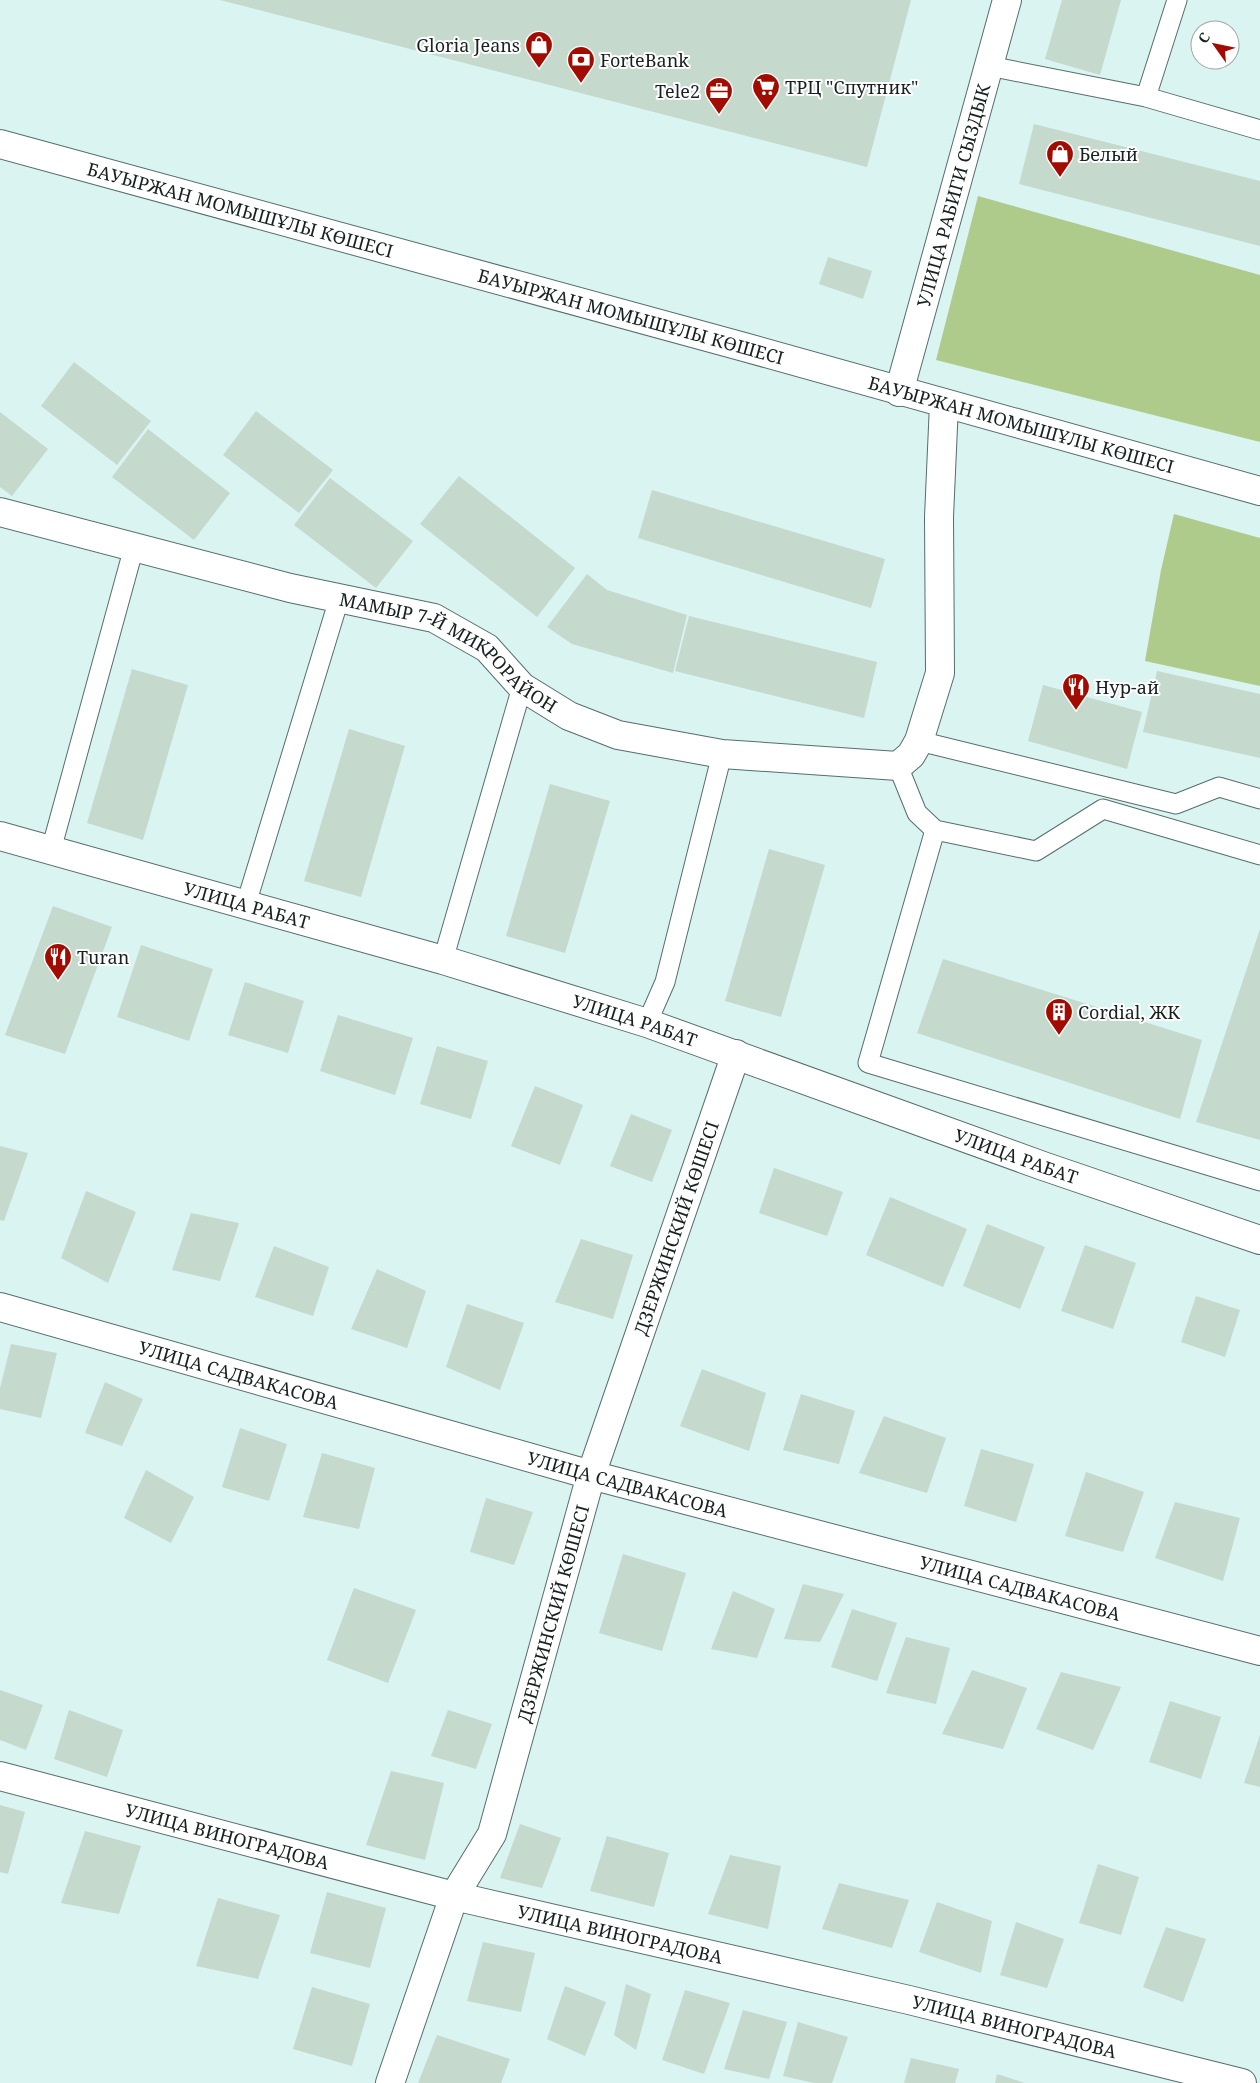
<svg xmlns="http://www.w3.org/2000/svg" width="1260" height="2083" font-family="'Noto Serif',serif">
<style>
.green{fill:#afcb8b}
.building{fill:#c5d9cd}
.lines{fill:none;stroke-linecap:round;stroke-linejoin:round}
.lane-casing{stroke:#566d6c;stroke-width:21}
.street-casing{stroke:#566d6c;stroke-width:30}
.secondary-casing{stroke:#566d6c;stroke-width:30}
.lane{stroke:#fff;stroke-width:19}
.street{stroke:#fff;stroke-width:28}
.secondary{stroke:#fff;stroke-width:28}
.labels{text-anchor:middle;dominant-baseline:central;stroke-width:4;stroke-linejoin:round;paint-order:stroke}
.poi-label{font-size:18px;fill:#172120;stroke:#fff;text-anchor:start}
.street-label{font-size:18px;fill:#172120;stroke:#fff}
</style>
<rect width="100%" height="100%" fill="#daf4f2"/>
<path class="green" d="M 978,196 L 1260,275 L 1260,442 L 936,360 Z
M 1174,514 L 1260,538 L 1260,686 L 1145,661 L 1161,570 Z"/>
<path class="building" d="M 220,0 L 911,0 L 867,167 Z
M 1062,0 L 1121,0 L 1100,75 L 1045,59 Z
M 1034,124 L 1260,181 L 1260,246 L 1019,184 Z
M 828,257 L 872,271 L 863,299 L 819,284 Z
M 74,362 L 151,421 L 117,465 L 41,406 Z
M 256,411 L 333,470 L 299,513 L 223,455 Z
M 0,412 L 48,449 L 12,496 L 0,487 Z
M 148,429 L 230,493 L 194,540 L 112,477 Z
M 459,476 L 575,568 L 537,617 L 420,524 Z
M 330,478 L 413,541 L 376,588 L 294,525 Z
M 652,490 L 885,559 L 871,608 L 638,538 Z
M 587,574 L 607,590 L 687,615 L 673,673 L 572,644 L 547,627 Z
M 689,616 L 877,662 L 864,718 L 675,671 Z
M 132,669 L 188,685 L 143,840 L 87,823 Z
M 1157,671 L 1260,694 L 1260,758 L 1143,732 Z
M 1043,685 L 1142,712 L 1127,769 L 1028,741 Z
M 349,729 L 405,746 L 361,897 L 304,881 Z
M 550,784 L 610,801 L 565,953 L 506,936 Z
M 769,849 L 825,865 L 781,1017 L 725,1001 Z
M 53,906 L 112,927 L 65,1054 L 5,1035 Z
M 1260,929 L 1260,1140 L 1196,1122 Z
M 141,945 L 213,969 L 189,1041 L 117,1017 Z
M 943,959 L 1202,1040 L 1180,1119 L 917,1033 Z
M 245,982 L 304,1001 L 288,1053 L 228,1035 Z
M 338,1015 L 413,1038 L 395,1095 L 320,1071 Z
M 437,1046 L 488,1061 L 471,1119 L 420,1104 Z
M 535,1086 L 583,1105 L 560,1165 L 511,1146 Z
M 631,1114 L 672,1130 L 652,1182 L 610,1166 Z
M 0,1146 L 28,1153 L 4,1221 L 0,1220 Z
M 774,1168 L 843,1192 L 827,1236 L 759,1213 Z
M 86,1191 L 136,1212 L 108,1283 L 61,1258 Z
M 890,1197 L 967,1229 L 943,1287 L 866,1255 Z
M 191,1213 L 239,1223 L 220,1281 L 172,1270 Z
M 987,1224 L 1045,1247 L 1020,1309 L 963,1286 Z
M 581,1239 L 633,1255 L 613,1319 L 555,1302 Z
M 1085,1245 L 1136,1263 L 1113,1329 L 1061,1311 Z
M 274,1246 L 329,1267 L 313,1316 L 255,1297 Z
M 377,1269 L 426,1291 L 407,1348 L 351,1329 Z
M 1196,1296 L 1240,1310 L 1225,1357 L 1181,1342 Z
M 467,1304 L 524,1323 L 500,1390 L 446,1367 Z
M 11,1344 L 57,1353 L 41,1418 L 0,1409 L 0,1388 Z
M 702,1369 L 766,1393 L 749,1451 L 680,1426 Z
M 105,1382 L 143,1399 L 122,1446 L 85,1433 Z
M 801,1394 L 855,1411 L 839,1464 L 783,1450 Z
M 884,1416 L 946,1438 L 927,1493 L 859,1473 Z
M 240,1428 L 287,1444 L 269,1501 L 222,1487 Z
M 981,1449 L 1034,1464 L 1016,1522 L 964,1506 Z
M 322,1453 L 375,1468 L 359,1529 L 303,1517 Z
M 146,1470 L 194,1497 L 171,1543 L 124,1518 Z
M 1086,1472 L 1144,1492 L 1123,1552 L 1065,1536 Z
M 486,1498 L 533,1512 L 514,1565 L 470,1552 Z
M 1175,1502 L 1240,1518 L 1223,1581 L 1155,1558 Z
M 623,1554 L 686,1573 L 662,1651 L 599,1633 Z
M 803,1584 L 844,1594 L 820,1642 L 784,1639 Z
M 354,1588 L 416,1610 L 388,1683 L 327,1660 Z
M 733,1591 L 775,1609 L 757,1658 L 711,1649 Z
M 852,1609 L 897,1623 L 877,1681 L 831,1667 Z
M 906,1637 L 950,1648 L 936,1704 L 886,1693 Z
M 972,1670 L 1027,1688 L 1003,1749 L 942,1734 Z
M 1061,1672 L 1121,1687 L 1093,1750 L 1036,1729 Z
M 0,1690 L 43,1705 L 26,1750 L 0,1740 Z
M 1170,1701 L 1221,1717 L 1201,1779 L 1149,1762 Z
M 69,1710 L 123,1730 L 107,1777 L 54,1759 Z
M 448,1710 L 492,1724 L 476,1769 L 431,1756 Z
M 1260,1735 L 1260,1787 L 1244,1783 Z
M 391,1771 L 444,1783 L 425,1860 L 366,1845 Z
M 0,1805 L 25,1812 L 8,1874 L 0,1872 Z
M 520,1824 L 561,1838 L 542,1888 L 500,1878 Z
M 85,1831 L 141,1846 L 119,1914 L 61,1903 Z
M 607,1836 L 669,1853 L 654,1907 L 590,1891 Z
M 730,1855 L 781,1866 L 768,1929 L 708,1914 Z
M 1098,1864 L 1139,1877 L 1121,1935 L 1079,1923 Z
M 839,1883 L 909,1900 L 892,1948 L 822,1929 Z
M 327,1892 L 386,1908 L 370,1968 L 310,1953 Z
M 218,1898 L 280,1915 L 258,1979 L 196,1966 Z
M 937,1902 L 992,1921 L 981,1973 L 919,1952 Z
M 1016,1922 L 1064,1939 L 1047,1988 L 1000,1975 Z
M 1166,1927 L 1206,1939 L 1183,2002 L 1143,1987 Z
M 483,1942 L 535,1953 L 521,2012 L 467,2001 Z
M 626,1984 L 651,1994 L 636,2050 L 614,2035 Z
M 565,1986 L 606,2002 L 585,2056 L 547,2039 Z
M 312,1987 L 370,2004 L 352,2066 L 293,2049 Z
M 685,1990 L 730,2003 L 704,2074 L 662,2060 Z
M 743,2010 L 787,2022 L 769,2079 L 724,2069 Z
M 798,2022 L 848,2037 L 832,2083 L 814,2083 L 783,2076 Z
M 437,2035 L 510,2059 L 501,2083 L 418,2083 Z
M 911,2058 L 959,2069 L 955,2083 L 904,2083 Z
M 997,2074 L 1025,2083 L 995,2083 Z"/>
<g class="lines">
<defs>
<path id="lane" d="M 989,66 L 1146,97 L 1177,0
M 1146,97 L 1260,130
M 919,741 L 1176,804 L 1219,787 L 1260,799
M 898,766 L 917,813 L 935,830 L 1036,851 L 1103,809 L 1260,855
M 935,830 L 868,1063 L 1260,1181
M 51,850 L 134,547
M 246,904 L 339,599
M 443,960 L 522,687
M 647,1023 L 665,982 L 722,754"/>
<g id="street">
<path id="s1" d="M 899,392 L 1007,0"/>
<path id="s2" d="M 0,512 L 290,588 L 434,618 L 487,648 L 522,687 L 569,716 L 618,735 L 722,754 L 898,766 L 911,755 L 919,741 L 940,673 L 939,517 L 944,404"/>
<path id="s3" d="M 0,836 L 443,960 L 647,1023 L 1043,1166 L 1260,1240"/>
<path id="s4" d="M 0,1307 L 591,1475 L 1260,1651"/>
<path id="s5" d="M 0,1776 L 454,1896 L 909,2000 L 1242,2083"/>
<path id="s6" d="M 390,2083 L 454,1896 L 492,1834 L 591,1475 L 736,1054"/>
</g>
<g id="secondary">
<path id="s7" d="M 0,144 L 744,347 L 1260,491"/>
</g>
</defs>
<use href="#lane" class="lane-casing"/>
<use href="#street" class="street-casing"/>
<use href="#secondary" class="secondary-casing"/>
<use href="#lane" class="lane"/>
<use href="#street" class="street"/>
<use href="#secondary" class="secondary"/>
</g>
<defs>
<symbol id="shop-pin" viewBox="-11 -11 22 30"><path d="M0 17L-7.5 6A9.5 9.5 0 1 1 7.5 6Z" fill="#a20c00" stroke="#fff"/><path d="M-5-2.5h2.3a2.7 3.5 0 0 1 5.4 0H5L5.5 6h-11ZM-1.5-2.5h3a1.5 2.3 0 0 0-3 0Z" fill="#fff"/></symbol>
<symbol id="bank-pin" viewBox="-11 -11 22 30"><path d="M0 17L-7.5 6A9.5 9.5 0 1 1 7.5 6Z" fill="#a20c00" stroke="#fff"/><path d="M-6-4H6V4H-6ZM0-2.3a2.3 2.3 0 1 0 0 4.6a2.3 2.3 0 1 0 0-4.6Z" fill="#fff"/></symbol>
<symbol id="supermarket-pin" viewBox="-11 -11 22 30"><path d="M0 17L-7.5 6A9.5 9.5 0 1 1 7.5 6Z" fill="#a20c00" stroke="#fff"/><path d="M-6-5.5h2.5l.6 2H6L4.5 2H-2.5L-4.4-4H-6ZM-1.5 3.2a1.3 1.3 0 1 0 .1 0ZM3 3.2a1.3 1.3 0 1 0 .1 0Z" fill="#fff"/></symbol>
<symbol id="office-pin" viewBox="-11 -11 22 30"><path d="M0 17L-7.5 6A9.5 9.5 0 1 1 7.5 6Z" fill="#a20c00" stroke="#fff"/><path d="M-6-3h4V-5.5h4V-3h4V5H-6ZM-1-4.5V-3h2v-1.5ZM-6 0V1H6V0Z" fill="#fff"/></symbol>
<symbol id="restaurant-pin" viewBox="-11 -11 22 30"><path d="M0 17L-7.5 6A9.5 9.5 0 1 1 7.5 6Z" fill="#a20c00" stroke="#fff"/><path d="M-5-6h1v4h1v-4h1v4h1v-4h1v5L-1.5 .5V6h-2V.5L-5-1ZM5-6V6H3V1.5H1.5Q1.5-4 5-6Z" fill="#fff"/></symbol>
<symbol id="building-pin" viewBox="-11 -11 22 30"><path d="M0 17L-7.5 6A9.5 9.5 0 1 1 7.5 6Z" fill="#a20c00" stroke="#fff"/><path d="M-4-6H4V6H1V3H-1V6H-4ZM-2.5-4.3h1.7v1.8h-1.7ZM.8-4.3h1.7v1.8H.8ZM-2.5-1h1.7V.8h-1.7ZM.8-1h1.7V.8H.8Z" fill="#fff"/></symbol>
</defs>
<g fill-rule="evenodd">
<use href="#shop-pin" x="523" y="29" width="32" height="43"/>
<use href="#bank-pin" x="565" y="44" width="32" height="43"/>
<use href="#supermarket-pin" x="750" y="71" width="32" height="43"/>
<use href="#office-pin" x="703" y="75" width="32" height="43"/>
<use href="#shop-pin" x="1044" y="138" width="32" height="43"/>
<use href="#restaurant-pin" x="1060" y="671" width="32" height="43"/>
<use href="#restaurant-pin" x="42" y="941" width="32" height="43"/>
<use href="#building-pin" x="1043" y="996" width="32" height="43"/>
</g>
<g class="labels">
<g class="poi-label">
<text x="520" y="45" text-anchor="end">Gloria Jeans</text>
<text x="600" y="60">ForteBank</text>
<text x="785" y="87">ТРЦ "Спутник"</text>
<text x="700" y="91" text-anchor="end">Tele2</text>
<text x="1079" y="154">Белый</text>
<text x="1095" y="687">Нур-ай</text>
<text x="77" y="957">Turan</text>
<text x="1078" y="1012">Cordial, ЖК</text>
</g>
<g class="street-label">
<text stroke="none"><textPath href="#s1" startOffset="204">УЛИЦА РАБИГИ СЫЗДЫК</textPath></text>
<text stroke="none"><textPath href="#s7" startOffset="249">БАУЫРЖАН МОМЫШҰЛЫ КӨШЕСІ</textPath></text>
<text stroke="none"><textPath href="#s7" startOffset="654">БАУЫРЖАН МОМЫШҰЛЫ КӨШЕСІ</textPath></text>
<text stroke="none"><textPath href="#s7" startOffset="1059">БАУЫРЖАН МОМЫШҰЛЫ КӨШЕСІ</textPath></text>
<text stroke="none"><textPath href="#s2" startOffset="475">МАМЫР 7-Й МИКРОРАЙОН</textPath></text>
<text stroke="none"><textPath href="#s3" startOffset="256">УЛИЦА РАБАТ</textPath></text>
<text stroke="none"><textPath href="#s3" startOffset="661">УЛИЦА РАБАТ</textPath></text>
<text stroke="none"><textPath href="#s3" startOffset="1066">УЛИЦА РАБАТ</textPath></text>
<text stroke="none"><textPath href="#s6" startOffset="904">ДЗЕРЖИНСКИЙ КӨШЕСІ</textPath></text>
<text stroke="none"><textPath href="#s4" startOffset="248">УЛИЦА САДВАКАСОВА</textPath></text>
<text stroke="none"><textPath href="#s4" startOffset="652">УЛИЦА САДВАКАСОВА</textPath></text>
<text stroke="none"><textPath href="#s4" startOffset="1058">УЛИЦА САДВАКАСОВА</textPath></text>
<text stroke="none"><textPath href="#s6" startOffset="499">ДЗЕРЖИНСКИЙ КӨШЕСІ</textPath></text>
<text stroke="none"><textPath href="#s5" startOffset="235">УЛИЦА ВИНОГРАДОВА</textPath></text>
<text stroke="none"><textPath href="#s5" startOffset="640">УЛИЦА ВИНОГРАДОВА</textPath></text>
<text stroke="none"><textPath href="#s5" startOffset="1045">УЛИЦА ВИНОГРАДОВА</textPath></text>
</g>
</g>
<g transform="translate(1215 45) rotate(303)"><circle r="24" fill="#ffffff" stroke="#a2a6a6"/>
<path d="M0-4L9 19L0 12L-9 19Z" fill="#a20c00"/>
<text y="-8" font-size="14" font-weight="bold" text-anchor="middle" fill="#172120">С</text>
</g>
</svg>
